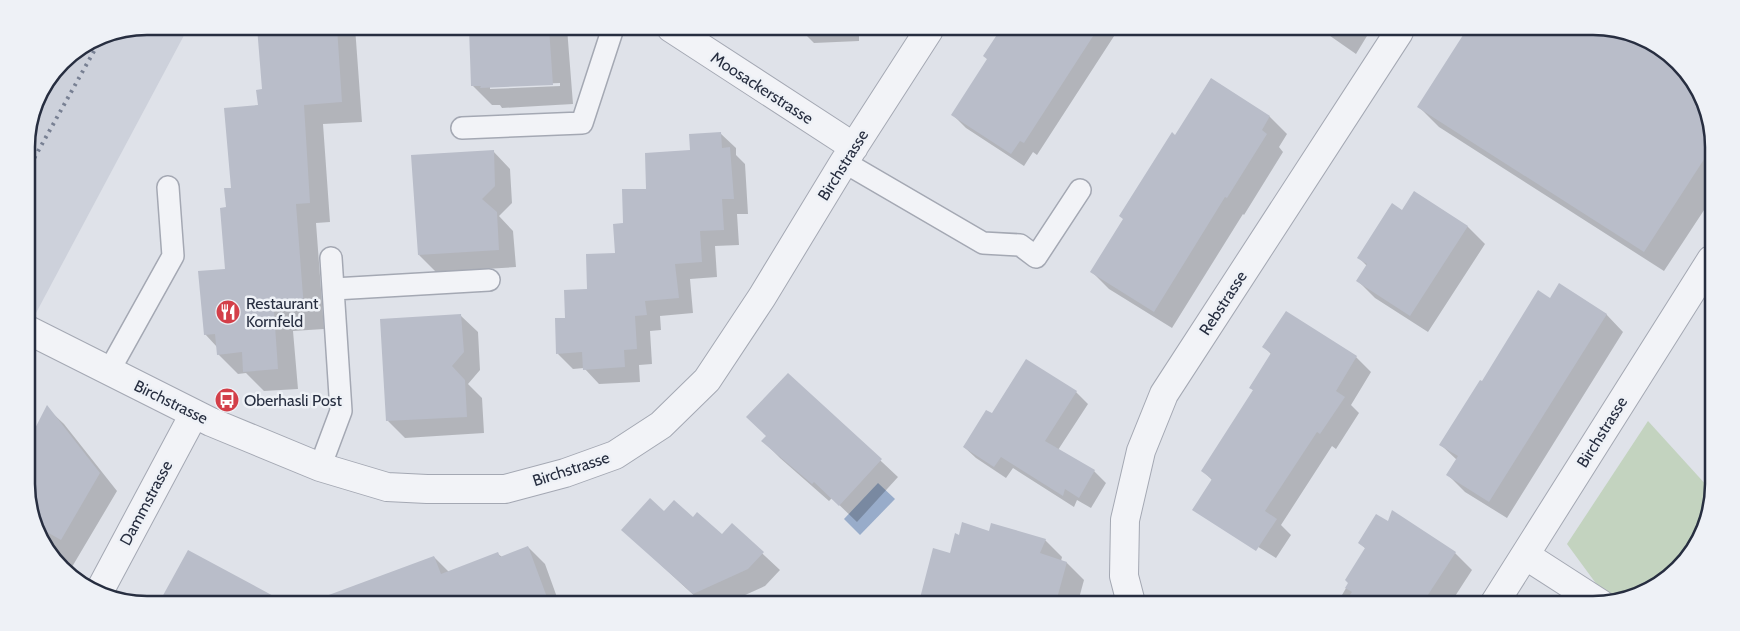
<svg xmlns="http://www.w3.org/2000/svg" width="1740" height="631" font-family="Cabin,sans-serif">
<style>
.built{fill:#cdd1db}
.green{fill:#c3d3bf}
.water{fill:#98acca}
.shadow{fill:#0003;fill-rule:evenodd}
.building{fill:#b9bdc9}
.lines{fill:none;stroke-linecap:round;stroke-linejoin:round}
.service-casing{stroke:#a4a8b3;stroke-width:24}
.minor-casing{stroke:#a4a8b3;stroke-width:30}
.service{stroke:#f2f3f7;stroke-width:21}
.minor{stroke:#f2f3f7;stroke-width:28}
.rail{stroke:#788093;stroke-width:4;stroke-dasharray:2.5 5;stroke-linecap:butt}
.labels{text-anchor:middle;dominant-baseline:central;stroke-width:5;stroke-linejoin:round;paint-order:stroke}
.street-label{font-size:16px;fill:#272e40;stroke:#eef1f6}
.poi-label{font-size:16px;fill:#272e40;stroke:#eef1f6;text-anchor:start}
.rim{fill:none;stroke:#272e40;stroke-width:2.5}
</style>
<rect width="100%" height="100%" fill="#dfe2e9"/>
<path class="built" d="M 147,26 L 189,26 L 28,328 L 27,139 L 39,93 L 67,56 L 101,35 Z"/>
<path class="green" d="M 1648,421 L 1708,487 L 1707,522 L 1666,580 L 1613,600 L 1603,593 L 1567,544 Z"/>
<path class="water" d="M 878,483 L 895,499 L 860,535 L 844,519 Z"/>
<path class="shadow" d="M 258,27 L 355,27 L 362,122 L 323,124 L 330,222 L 316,223 L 324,329 L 293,331 L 298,389 L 264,391 L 246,373 L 238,374 L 218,354 L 217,347 L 205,334 L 226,270 L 227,208 L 232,189 L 264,90 Z
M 470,28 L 567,28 L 573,104 L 502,108 L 500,105 L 492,105 L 472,85 ZM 560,83 L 560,86 L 490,89 L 490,86 Z
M 801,29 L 859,29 L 859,41 L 814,43 L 802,31 Z
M 1001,30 L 1118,30 L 1037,155 L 1033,152 L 1024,166 L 966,128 L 953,115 L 988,60 L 985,56 Z
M 1323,31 L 1370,31 L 1356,54 Z
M 1467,32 L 1631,33 L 1684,68 L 1713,131 L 1712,198 L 1664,271 L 1439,127 L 1419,107 Z
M 1211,79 L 1270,117 L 1287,134 L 1279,147 L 1283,152 L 1244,215 L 1243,214 L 1172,328 L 1109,289 L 1092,272 Z
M 720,133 L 736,148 L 736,155 L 745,164 L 748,214 L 737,214 L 739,245 L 715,246 L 717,277 L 690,279 L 693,313 L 660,316 L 661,330 L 650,331 L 652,364 L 639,365 L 640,382 L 599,384 L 584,368 L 573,369 L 558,354 L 567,319 L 616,254 L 625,224 L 648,190 L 691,151 Z
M 493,151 L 510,169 L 512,203 L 499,216 L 513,231 L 516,267 L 436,272 L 419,255 Z
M 1414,193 L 1468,227 L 1485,244 L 1428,332 L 1375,298 L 1358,281 L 1367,266 L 1359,258 L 1402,212 Z
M 1550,299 L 1606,314 L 1623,332 L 1507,518 L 1465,492 L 1448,475 L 1457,460 L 1441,445 L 1482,383 Z
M 460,315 L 478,332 L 480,370 L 468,384 L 482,398 L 484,433 L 405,438 L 388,421 Z
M 1264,347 L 1356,357 L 1371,372 L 1351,405 L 1359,413 L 1336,449 L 1332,446 L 1281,525 L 1291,535 L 1276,558 L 1212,518 L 1212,480 L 1203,471 L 1254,391 L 1250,387 L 1272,355 Z
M 788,374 L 898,477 L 857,522 L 832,498 L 829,501 L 780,458 L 763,441 L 768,436 Z
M 1076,392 L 1088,404 L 1058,450 L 1094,471 L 1106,483 L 1091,508 L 1077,500 L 1074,507 L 1013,468 L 1006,478 L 976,458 L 964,447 L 992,415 Z
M 47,408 L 64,424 L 117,491 L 69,572 L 56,563 L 29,507 L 28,445 Z
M 664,513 L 693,519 L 722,536 L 732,525 L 780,570 L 765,586 L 732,601 L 700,601 L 623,530 Z
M 990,532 L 1045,540 L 1062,557 L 1061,561 L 1067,563 L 1084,580 L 1078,602 L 921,602 L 951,554 L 960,536 Z
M 1360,543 L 1455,553 L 1472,570 L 1450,604 L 1351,603 L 1342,595 L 1349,583 L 1366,549 Z
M 528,547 L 545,564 L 558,600 L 353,599 L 349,589 L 434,557 L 449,572 L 498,554 L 502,557 Z"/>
<path class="building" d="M 257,27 L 337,27 L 342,102 L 304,105 L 310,203 L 296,204 L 304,309 L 274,311 L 278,369 L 243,372 L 242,352 L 217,355 L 215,334 L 204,335 L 198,271 L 225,269 L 220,208 L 226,207 L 224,188 L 231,188 L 224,108 L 258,105 L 256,90 L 262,89 Z
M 469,28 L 549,28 L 553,85 L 480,88 L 481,86 L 471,86 Z
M 1000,30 L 1097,30 L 1024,143 L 1020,141 L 1011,154 L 951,115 L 987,59 L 983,56 Z
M 1465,32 L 1631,33 L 1684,68 L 1713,131 L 1712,147 L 1644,252 L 1417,107 Z
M 1211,78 L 1270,116 L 1262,130 L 1267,134 L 1227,198 L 1225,197 L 1154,312 L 1090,272 L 1123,219 L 1119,216 L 1172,132 L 1175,135 Z
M 721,132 L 722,148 L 730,147 L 734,199 L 722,199 L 724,230 L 700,231 L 702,262 L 675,264 L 679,298 L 645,301 L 647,315 L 635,316 L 637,349 L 624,350 L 625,367 L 583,370 L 582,352 L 556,354 L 555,318 L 565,318 L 564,290 L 587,289 L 586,254 L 615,253 L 613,224 L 623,223 L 622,189 L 646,189 L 645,153 L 690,150 L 689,134 Z
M 494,150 L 495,186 L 482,199 L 497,212 L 499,250 L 418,255 L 411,155 Z
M 1414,191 L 1468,226 L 1410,316 L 1356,281 L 1367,264 L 1357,258 L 1392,203 L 1402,210 Z
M 1559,283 L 1607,314 L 1489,502 L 1446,475 L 1458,456 L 1439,445 L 1480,380 L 1482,381 L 1538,290 L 1550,298 Z
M 1286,311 L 1357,356 L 1336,391 L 1345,397 L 1320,434 L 1317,432 L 1265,511 L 1277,519 L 1256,551 L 1192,510 L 1212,479 L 1201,471 L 1253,390 L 1249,388 L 1271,353 L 1262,347 Z
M 461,314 L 464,352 L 452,366 L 465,380 L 467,417 L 386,421 L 380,319 Z
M 1026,359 L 1077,391 L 1045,441 L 1095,470 L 1079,498 L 1065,489 L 1063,496 L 1001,457 L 994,467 L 963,447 L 986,410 L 992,413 Z
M 788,373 L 882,459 L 839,506 L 814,482 L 812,484 L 761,441 L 766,436 L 746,417 Z
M 47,405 L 100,473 L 61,540 L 38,527 L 29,507 L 28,442 Z
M 650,498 L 664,511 L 674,500 L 693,517 L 697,512 L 722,534 L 732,523 L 764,552 L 748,569 L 693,594 L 621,530 Z
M 1392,510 L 1456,552 L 1422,604 L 1344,603 L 1352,592 L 1345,588 L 1348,583 L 1345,580 L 1365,548 L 1358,543 L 1376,514 L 1388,521 Z
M 962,522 L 989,531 L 991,523 L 1046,539 L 1040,553 L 1067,562 L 1056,602 L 919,602 L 933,548 L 950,553 L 955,533 L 959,535 Z
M 528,546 L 548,600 L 326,599 L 326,596 L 434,556 L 441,574 L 498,552 L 500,557 Z
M 188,550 L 279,599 L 161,599 Z"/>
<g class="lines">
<defs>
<path id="service" d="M 462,128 L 582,123 L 613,28
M 844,162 L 983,243 L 1020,245 L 1036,257 L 1080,190
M 334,289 L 489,280
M 109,371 L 173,256 L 168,187
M 320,467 L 341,411 L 331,258"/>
<path id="minor" d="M 671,28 L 854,147
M 28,330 L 211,422 L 320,467 L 387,487 L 427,489 L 505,489 L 565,473 L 615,455 L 661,425 L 707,380 L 762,297 L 844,162 L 929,30
M 1525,555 L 1601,604
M 99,592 L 194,414
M 1131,603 L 1124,576 L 1125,520 L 1141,451 L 1164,394 L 1399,32
M 1494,604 L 1711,260"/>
</defs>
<use href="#service" class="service-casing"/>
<use href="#minor" class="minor-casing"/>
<use href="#service" class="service"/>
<use href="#minor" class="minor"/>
<path class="rail" d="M 27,171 L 103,35"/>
</g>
<defs>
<symbol id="restaurant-disc" viewBox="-11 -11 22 22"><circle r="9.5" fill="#d33f49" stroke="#eef1f6"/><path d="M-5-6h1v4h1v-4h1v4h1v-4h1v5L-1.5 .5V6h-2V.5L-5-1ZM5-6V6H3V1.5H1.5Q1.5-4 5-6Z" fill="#fff"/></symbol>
<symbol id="bus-disc" viewBox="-11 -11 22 22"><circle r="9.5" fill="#d33f49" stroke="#eef1f6"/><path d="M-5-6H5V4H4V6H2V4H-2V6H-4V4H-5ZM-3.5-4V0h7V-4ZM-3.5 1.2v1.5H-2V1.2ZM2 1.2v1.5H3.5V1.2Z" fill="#fff"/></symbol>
</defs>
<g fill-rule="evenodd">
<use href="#restaurant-disc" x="214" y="298" width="28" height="28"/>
<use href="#bus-disc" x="213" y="386" width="28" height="28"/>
</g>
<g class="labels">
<g class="street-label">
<text transform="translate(762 88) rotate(33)">Moosackerstrasse</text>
<text transform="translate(843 165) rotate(-58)">Birchstrasse</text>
<text transform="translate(1223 303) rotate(-57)">Rebstrasse</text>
<text transform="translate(171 402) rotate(26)">Birchstrasse</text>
<text transform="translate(1602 432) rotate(-58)">Birchstrasse</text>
<text transform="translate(571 469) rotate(-18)">Birchstrasse</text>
<text transform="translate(146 503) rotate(-62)">Dammstrasse</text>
</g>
<g class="poi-label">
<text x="246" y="303">Restaurant<tspan x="246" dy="18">Kornfeld</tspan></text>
<text x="244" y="400">Oberhasli Post</text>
</g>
</g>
<path d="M0 0H1740V631H0ZM147 35H1593A112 112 0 0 1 1705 147V484A112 112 0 0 1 1593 596H147A112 112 0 0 1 35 484V147A112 112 0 0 1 147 35Z" fill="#eef1f6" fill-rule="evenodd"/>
<path class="rim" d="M147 35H1593A112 112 0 0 1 1705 147V484A112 112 0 0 1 1593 596H147A112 112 0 0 1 35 484V147A112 112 0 0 1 147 35Z"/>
</svg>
